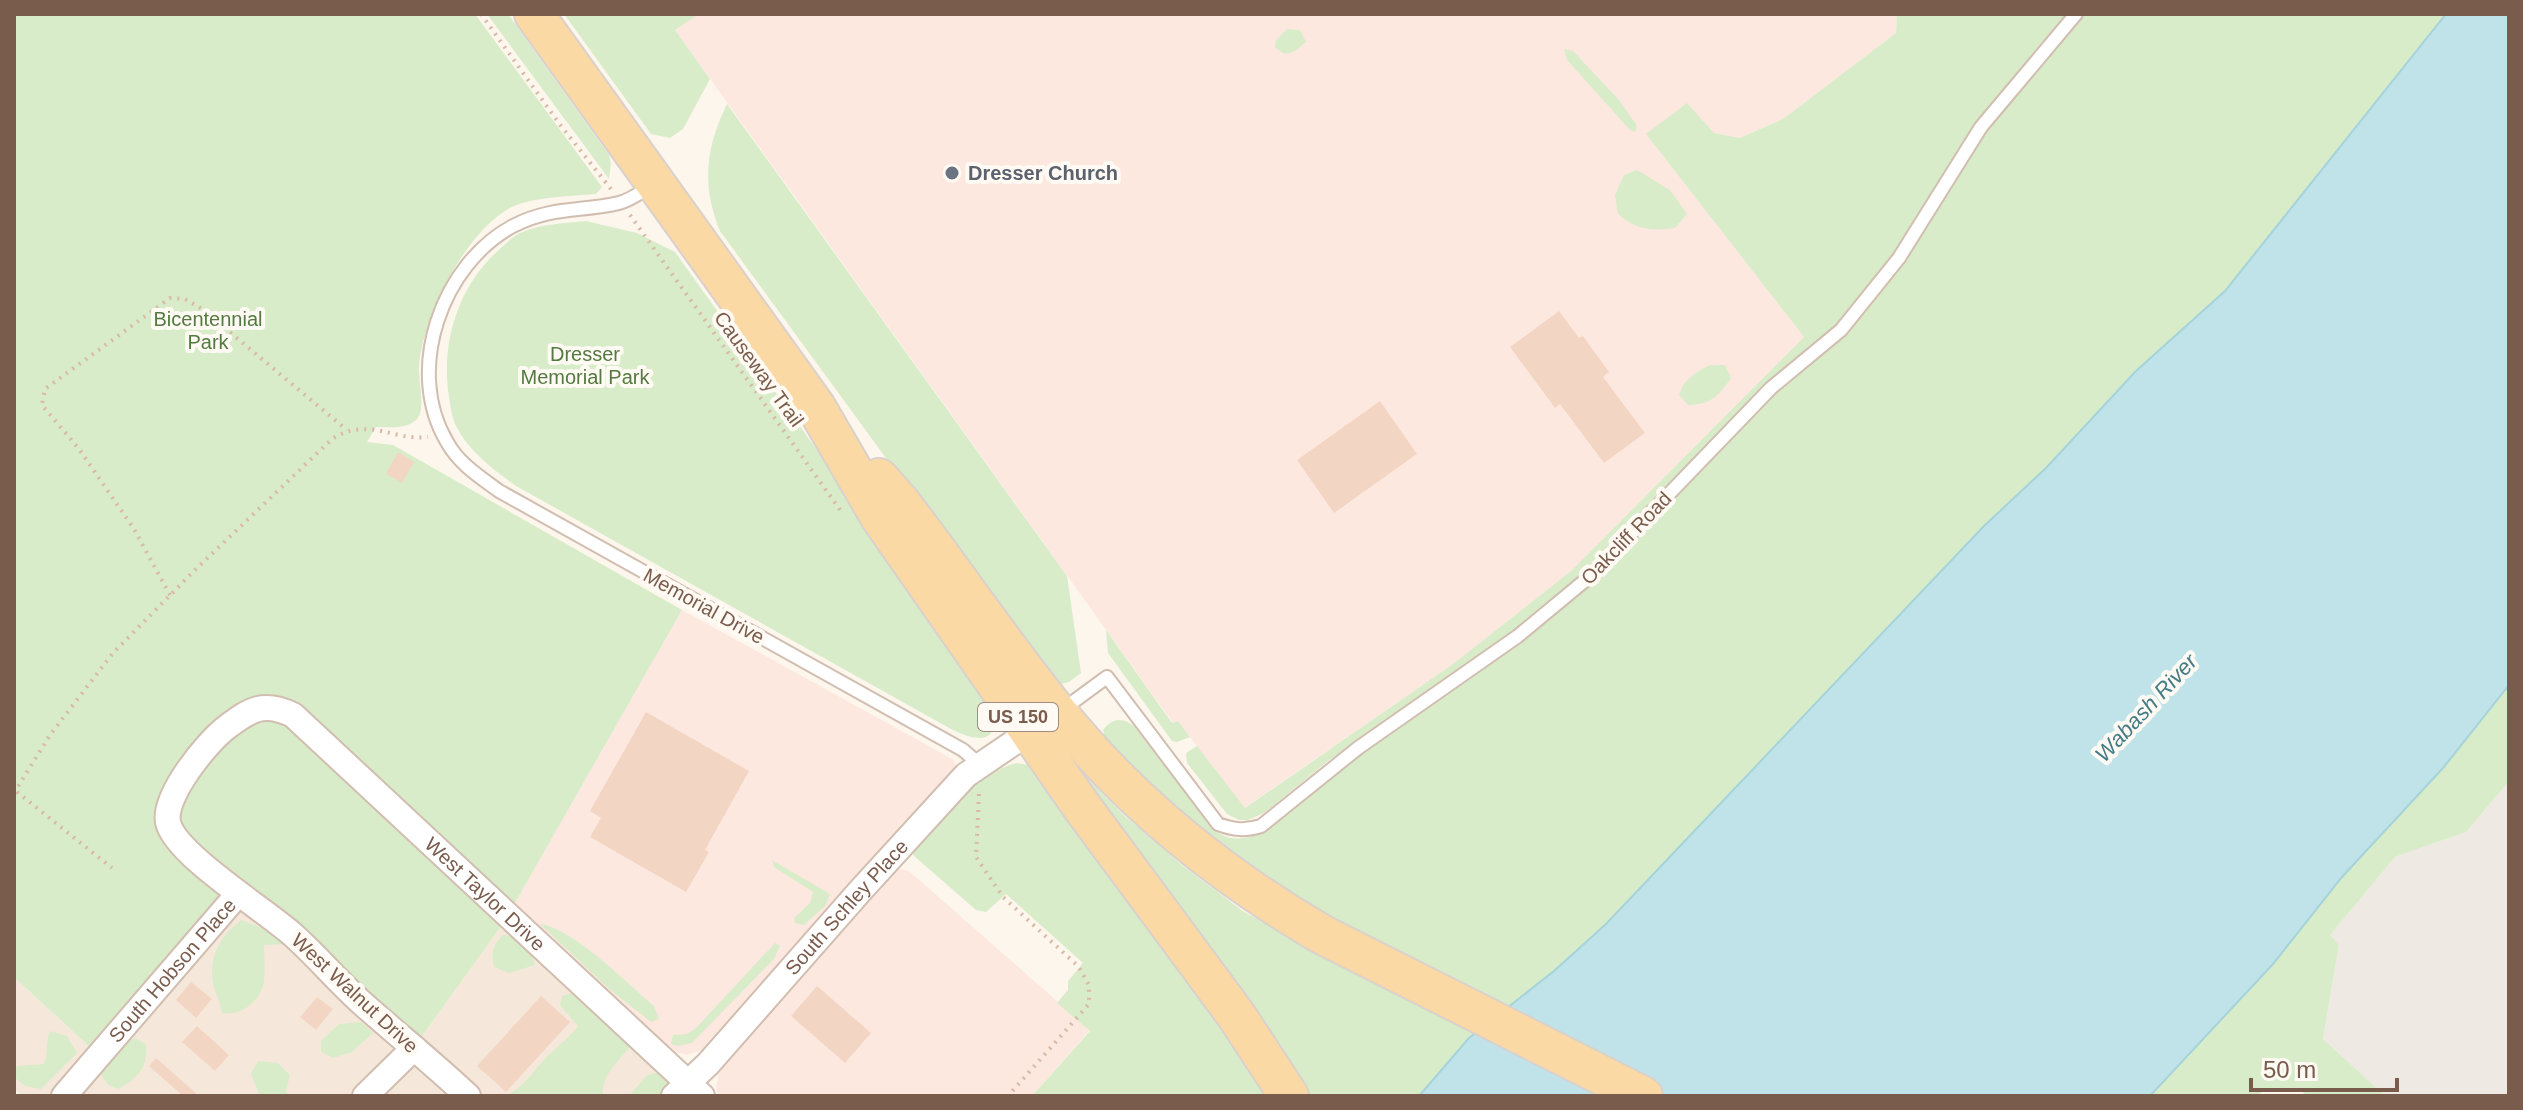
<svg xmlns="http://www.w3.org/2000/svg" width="2523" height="1110" font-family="Helvetica,sans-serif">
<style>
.residential{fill:#f5e8da}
.commercial{fill:#fde8e0}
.industrial{fill:#efe9e4}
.green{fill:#d8ecc9}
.water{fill:#bfe3e8;stroke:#a5d3da;stroke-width:2}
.building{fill:#f3d5c3}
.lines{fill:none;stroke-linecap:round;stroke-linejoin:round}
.service-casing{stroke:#d1beb0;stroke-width:16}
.minor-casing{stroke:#d1beb0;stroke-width:28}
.primary-casing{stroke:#dad1cd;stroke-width:42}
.path{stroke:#d9b8a5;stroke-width:4;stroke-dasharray:2 6;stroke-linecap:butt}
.service{stroke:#fff;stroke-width:12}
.minor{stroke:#fff;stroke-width:24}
.primary{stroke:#fbd9a5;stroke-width:38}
.worship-dot{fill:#6b7280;stroke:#fffaf3;stroke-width:3}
.labels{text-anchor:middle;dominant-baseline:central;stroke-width:8;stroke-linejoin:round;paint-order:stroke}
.shield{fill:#fffaf3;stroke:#a28b7f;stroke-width:2}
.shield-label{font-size:18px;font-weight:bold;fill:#7a5c4d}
.worship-label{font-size:20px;font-weight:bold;fill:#5b616d;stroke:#fffaf3;text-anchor:start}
.park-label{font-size:20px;fill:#537a41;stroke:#fffaf3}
.street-label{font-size:20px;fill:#7a5c4d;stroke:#fffaf3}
.water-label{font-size:22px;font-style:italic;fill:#437c86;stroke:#fffaf3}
</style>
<rect width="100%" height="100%" fill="#fdf6ec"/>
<path class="residential" d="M 242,906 L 402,1044 L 355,1096 L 71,1096 Z
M 507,918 L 675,1080 L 665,1096 L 475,1096 L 417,1043 Z
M 14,977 L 93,1050 L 52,1096 L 22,1096 L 14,1089 Z
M 417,1062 L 460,1096 L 374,1096 L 394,1074 Z"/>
<path class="commercial" d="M 699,14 L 1897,14 L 1896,33 L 1783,119 L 1740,138 L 1714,133 L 1646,134 L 1804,337 L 1571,571 L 1453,664 L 1244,808 L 1178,721 L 1173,723 L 675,30 Z
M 682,610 L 954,760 L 955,765 L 955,770 L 708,1048 L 687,1055 L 667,1050 L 511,910 Z
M 896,868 L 909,871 L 1090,1030 L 1032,1096 L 719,1096 L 716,1087 L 720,1068 Z"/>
<path class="industrial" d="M 2509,781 L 2509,1093 L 2507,1096 L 2385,1096 L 2323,1040 L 2339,945 L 2329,935 L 2395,857 L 2466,832 Z"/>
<path class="green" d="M 14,14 L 475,14 L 602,187 L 596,194 C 573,196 532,197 512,207 C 466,230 423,316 419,366 C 418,380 426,410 417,419 C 406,430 390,427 376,427 L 367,442 L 393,445 L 682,610 L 511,910 L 299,714 L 256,703 L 162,804 L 230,896 L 93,1050 L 14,977 Z
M 487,14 L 508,14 L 609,155 L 611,163 L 609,179 Z
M 564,14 L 699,14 L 675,30 L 710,79 L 683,129 L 670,138 L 651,134 Z
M 1897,14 L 2068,14 L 1980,121 L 1896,252 L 1867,290 L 1833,327 L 1782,369 L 1586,571 L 1529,622 L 1328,761 L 1264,813 L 1248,820 L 1239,820 L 1227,814 L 1187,763 L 1186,753 L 1197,746 L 1245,808 L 1453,664 L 1571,571 L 1804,337 L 1646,134 L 1687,103 L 1714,133 L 1740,138 L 1783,119 L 1896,33 Z
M 2082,14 L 2446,14 L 2225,291 L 2136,371 L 2046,468 L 1984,526 L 1606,924 L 1554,971 L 1509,1006 C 1426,964 1337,927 1259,875 C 1203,837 1154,790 1106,742 L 1103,730 C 1112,718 1123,717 1134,726 L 1212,828 C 1229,843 1245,840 1265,831 L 1356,753 L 1519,644 L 1590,586 L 1773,395 L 1842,334 L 1878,295 L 1983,132 Z
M 1287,29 L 1300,30 L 1306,42 L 1295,51 L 1285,54 L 1275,48 L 1276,40 Z
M 1564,49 L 1573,51 L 1620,101 L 1637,126 L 1635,132 L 1630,130 L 1567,60 Z
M 727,104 L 1067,576 L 1081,673 L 1069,682 L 1057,685 L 1046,677 L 720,231 C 701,185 706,147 727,104 Z
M 1637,170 L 1670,190 L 1687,214 L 1675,228 C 1651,231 1636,230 1618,214 L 1615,195 L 1624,175 Z
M 586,221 L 637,233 L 675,252 L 827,464 L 991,701 C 1002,742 983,745 951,729 L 516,486 C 493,469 469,452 456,426 C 451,415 450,402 448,390 C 442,338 460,283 501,248 C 507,243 513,236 520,233 C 540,224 565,223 586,221 Z
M 1710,365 L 1725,365 L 1731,378 C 1719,396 1710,405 1688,405 L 1679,395 C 1684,379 1696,372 1710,365 Z
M 1106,630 L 1172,723 L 1178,721 L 1190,737 L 1177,742 L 1172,741 L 1108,653 Z
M 2509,685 L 2509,781 L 2466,832 L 2395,857 L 2330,935 L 2339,945 L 2323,1039 L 2385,1096 L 2307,1096 L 2298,1088 L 2264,1091 L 2256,1096 L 2150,1096 L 2194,1049 L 2342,876 L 2443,768 Z
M 276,714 L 507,918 L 417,1043 L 184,838 L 177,806 L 188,780 L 243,722 Z
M 1016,763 L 1030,765 L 1167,948 L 1265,1096 L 1032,1096 L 1090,1031 L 1057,1003 L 1068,990 L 1068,981 L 1083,963 L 1006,894 L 986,912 L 976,910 L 914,856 L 911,847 C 939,815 973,775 1016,763 Z
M 1073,764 L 1126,817 L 1183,866 L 1244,912 L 1477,1031 L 1419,1096 L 1308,1096 L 1250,1006 Z
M 772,860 L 830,894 L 826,905 L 804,925 L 795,923 L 794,918 L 810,903 L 813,892 L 774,867 Z
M 241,920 L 275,933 L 284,944 L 264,945 C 264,957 266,974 263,986 C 258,1003 239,1017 222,1013 C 220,1001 212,987 212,975 C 211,952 223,934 241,920 Z
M 540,924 C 573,928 628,984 654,1006 L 659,1019 L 651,1022 L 609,989 Z
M 503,935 C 522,937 531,947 535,965 L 509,973 L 494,967 C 491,952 492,946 503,935 Z
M 775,943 L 780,946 L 774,959 L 692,1043 L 678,1046 L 671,1044 L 673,1035 L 687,1034 L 696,1028 Z
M 572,993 L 620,1031 L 630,1047 C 619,1060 600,1078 603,1096 L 505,1096 C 526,1087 535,1067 551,1053 C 561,1043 570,1037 578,1026 L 560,1005 L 562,996 Z
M 361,1022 L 373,1033 L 352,1052 L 333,1058 L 321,1052 L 321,1041 L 339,1024 Z
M 50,1031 L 67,1036 L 77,1053 L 41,1089 L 25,1086 L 14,1077 L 17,1066 L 44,1064 C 49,1052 45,1043 50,1031 Z
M 135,1038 L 146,1044 C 148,1067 139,1078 118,1089 L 108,1085 L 101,1074 C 108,1056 118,1047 135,1038 Z
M 258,1061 L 278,1063 L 290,1075 L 286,1091 L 289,1096 L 260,1096 L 251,1074 Z
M 661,1072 L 668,1081 L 660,1096 L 629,1096 L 647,1075 Z"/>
<path class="water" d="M 2446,14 L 2509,14 L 2509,685 L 2443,768 L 2342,877 L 2273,964 L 2150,1096 L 1419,1096 L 1469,1038 L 1554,971 L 1606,924 L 1984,526 L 2046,468 L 2136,371 L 2225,291 Z"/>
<path class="building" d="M 1559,311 L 1579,338 L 1583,336 L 1609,372 L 1603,377 L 1645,433 L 1604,463 L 1560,404 L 1555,408 L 1510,347 Z
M 1380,401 L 1417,454 L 1334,513 L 1297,460 Z
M 398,452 L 414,462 L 402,483 L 386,474 Z
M 646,712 L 749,771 L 705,850 L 709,852 L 686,892 L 590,837 L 601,818 L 590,811 Z
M 191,982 L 212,999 L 196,1018 L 176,1000 Z
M 817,986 L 871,1033 L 845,1063 L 791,1016 Z
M 541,996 L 570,1022 L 506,1092 L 477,1066 Z
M 317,997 L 333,1009 L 316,1030 L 300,1017 Z
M 197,1026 L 229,1055 L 215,1071 L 182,1042 Z
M 156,1058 L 196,1093 L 193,1096 L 183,1096 L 149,1066 Z"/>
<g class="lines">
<defs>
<path id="service" d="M 651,186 C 641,192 631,200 619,203 C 581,212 552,206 513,226 C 442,264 404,370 447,442 C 459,464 480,477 499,491 L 963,750 L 979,764
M 1062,710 L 1107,677 L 1218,824 C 1234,830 1245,831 1261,826 L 1358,748 L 1518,636 L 1588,578 L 1771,388 L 1841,330 L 1899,258 L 1981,127 L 2076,14"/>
<g id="minor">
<path id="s1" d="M 64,1096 L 238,894"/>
<path d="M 365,1096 L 414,1048"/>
<path id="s2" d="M 468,1096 C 434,1064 398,1035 363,1004 C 338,982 318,957 293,935 C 267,911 174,854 168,822 C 163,796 207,742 227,727 C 251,709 264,701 293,715 L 702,1096"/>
<path id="s3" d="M 674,1096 L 708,1064 L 860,891 L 966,775 L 1041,724"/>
</g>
<path id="primary" d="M 534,14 L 816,407 L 880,517 L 1082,807 L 1236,1015 L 1289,1096
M 879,478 L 901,503 C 954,572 1003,645 1058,713 C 1131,803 1223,877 1323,935 L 1643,1096"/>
</defs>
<use href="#service" class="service-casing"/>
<use href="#minor" class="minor-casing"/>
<use href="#primary" class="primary-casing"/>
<path class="path" d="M 481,14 L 561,126 L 611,189
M 630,215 L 843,514
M 170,595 L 134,529 L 79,449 L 42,405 L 45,389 L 170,298 L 185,299 L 202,309 L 347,430
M 17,792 L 112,868
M 14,793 L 50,735 L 113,653 L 196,569 L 332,439 C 369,416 392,441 428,437
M 979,794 L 976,857 L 1003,897 L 1079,967 L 1089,985 L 1089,1004 L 1008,1096"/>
<use href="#service" class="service"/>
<use href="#minor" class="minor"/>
<use href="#primary" class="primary"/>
</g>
<circle class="worship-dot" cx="952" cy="173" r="8"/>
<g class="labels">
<rect class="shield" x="978" y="703" width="80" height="28" rx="6"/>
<g class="shield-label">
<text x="1018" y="717">US 150</text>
</g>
<g class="worship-label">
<text x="968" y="173">Dresser Church</text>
</g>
<g class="park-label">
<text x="208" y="319">Bicentennial<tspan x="208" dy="23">Park</tspan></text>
<text x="585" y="354">Dresser<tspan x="585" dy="23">Memorial Park</tspan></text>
</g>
<g class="street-label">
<text transform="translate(759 369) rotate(54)">Causeway Trail</text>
<text transform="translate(1626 538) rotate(-46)">Oakcliff Road</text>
<text transform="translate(704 606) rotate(29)">Memorial Drive</text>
<text stroke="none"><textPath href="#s2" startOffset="858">West Taylor Drive</textPath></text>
<text stroke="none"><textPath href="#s3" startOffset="256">South Schley Place</textPath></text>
<text stroke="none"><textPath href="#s1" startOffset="166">South Hobson Place</textPath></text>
<text transform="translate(355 993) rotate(43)">West Walnut Drive</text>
</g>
<g class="water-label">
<text transform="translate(2146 708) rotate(-47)">Wabash River</text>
</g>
</g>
<rect width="2523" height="1110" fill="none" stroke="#7a5c4d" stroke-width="32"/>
<path d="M2251 1078v12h146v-12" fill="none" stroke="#7a5c4d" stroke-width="4"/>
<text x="2263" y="1078" font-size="24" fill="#7a5c4d" stroke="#fffaf3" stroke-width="6" paint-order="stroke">50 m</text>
</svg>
